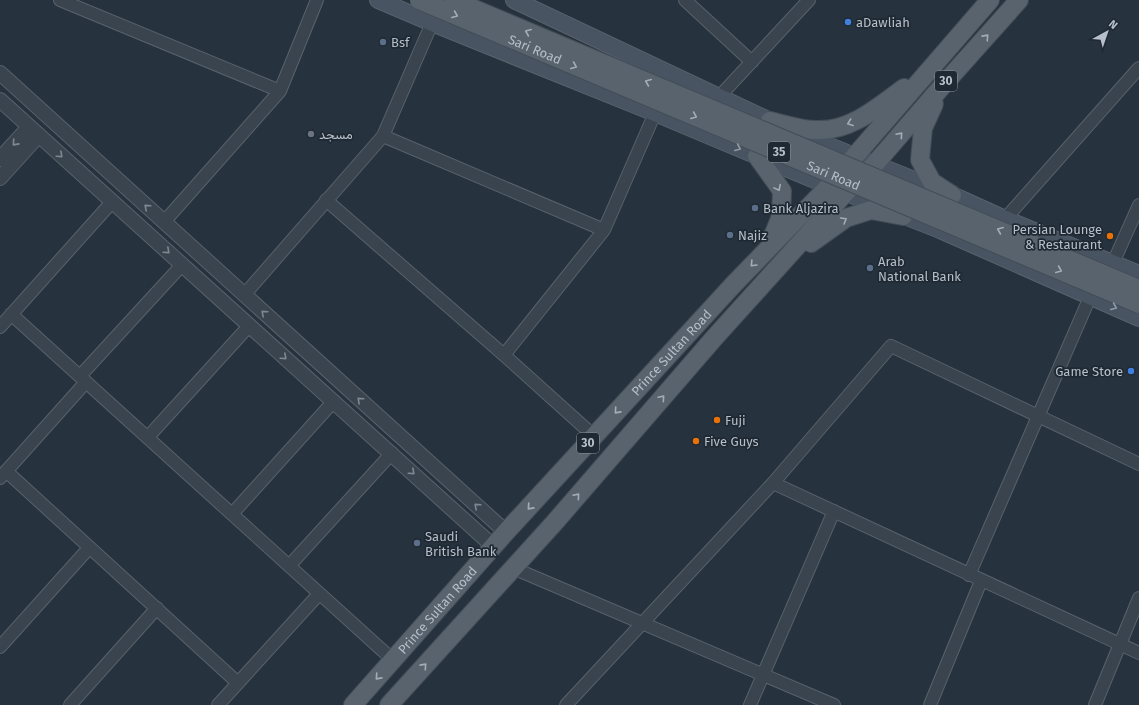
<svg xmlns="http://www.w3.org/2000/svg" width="1139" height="705" font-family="'Fira Sans',Vazirmatn,sans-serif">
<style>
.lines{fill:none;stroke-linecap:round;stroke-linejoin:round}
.minor-casing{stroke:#58626c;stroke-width:14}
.tertiary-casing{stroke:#58626c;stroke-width:16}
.secondary-casing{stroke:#58626c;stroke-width:18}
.primary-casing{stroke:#434d57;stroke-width:20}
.minor{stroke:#3a444e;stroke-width:12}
.tertiary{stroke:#3a444e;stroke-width:14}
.secondary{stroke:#485461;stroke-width:16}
.primary{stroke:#58636e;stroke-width:18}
.primary-bridge-casing{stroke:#434d57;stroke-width:20;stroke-linecap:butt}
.primary-bridge{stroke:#58636e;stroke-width:18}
.oneway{stroke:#a3adb7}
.oneway2{stroke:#7e8892}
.oneway3{stroke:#909aa5}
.shop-dot{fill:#3f7fe0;stroke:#1f2933;stroke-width:1.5}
.service-dot{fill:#5c6f8a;stroke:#1f2933;stroke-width:1.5}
.worship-dot{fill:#6b7280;stroke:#1f2933;stroke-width:1.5}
.food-dot{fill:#e8710a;stroke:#1f2933;stroke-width:1.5}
.labels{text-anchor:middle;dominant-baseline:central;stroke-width:3.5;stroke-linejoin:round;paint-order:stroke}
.shield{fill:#1f2933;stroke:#89929c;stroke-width:1}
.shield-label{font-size:12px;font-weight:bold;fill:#b6bfc9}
.poi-label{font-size:13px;fill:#b6bfc9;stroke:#1f2933;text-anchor:start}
.street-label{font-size:13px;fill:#b6bfc9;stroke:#1f2933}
</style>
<rect width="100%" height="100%" fill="#26323e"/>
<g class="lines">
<defs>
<path id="minor" d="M 60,0 L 280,91
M 685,0 L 752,62
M 718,98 L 809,0
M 383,136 L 604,230
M 326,200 L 504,355 L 594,436
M 1005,219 L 1139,68
M 164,222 L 280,91 L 317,0
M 1113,263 L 1139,205
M 244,295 L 383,136 L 432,23
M 11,314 L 393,660
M 0,327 L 112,202
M 504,355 L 604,230 L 655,113
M 80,376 L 182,265
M 148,437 L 249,326
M 6,471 L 238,683
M 0,478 L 86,382
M 773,483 L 1139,653
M 232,514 L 333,402
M 289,566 L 392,453
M 513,568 L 834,705
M 969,575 L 1090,297
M 0,647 L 89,548
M 70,705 L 157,608
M 218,705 L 319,594
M 566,705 L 773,483 L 891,346 L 1139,464
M 750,705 L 834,511
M 930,705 L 981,581
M 1095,705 L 1139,598"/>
<path id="tertiary" d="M 0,73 L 506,532
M 0,100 L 494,547
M 0,159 L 29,127
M 0,178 L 39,135"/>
<path id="secondary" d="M 378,0 L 432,23 L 655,113 L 829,186 L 940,230 L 1139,318
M 514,0 L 770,121 L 854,156 L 952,195 L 1005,219 L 1139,274"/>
<g id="primary">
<path d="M 934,104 L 923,128 L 920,160 L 932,182 L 952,195"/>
<path d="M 770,121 C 784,124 801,130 816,130 C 850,132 878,107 904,88"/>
<path d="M 757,156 L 782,191 L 781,216 L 771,241"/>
<path d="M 811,243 L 846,218 L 871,210 L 903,216"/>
<path id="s1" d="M 353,705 L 506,532 L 733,285 L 829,186 L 990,0"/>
<path d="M 389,705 L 555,522 L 715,337 L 846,192 L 874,165 L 944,84 L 1019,0"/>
</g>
</defs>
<use href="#minor" class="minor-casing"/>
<use href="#tertiary" class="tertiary-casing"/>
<use href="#secondary" class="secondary-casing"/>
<use href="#primary" class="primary-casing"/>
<use href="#minor" class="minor"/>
<use href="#tertiary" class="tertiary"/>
<use href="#secondary" class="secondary"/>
<use href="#primary" class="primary"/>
<defs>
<g id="primary-bridge">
<path id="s2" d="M 419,0 L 1139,304"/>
<path d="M 453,0 L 1139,289"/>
</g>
</defs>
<use href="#primary-bridge" class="primary-bridge-casing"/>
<use href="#primary-bridge" class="primary-bridge"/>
</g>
<defs><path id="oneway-chevron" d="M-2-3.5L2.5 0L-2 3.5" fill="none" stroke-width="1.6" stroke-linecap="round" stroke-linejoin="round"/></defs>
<g class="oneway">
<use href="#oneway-chevron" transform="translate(455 15) rotate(23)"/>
<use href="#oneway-chevron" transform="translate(528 32) rotate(-157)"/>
<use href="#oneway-chevron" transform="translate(986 37) rotate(-48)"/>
<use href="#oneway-chevron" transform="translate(574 66) rotate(23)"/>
<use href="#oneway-chevron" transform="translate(648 82) rotate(-157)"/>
<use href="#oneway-chevron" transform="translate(694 116) rotate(23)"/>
<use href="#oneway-chevron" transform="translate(850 123) rotate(160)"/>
<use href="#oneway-chevron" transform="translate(900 135) rotate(-49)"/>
<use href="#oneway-chevron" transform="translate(778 188) rotate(62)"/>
<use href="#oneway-chevron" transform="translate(844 220) rotate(-30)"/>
<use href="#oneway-chevron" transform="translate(1000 230) rotate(-157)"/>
<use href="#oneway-chevron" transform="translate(753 264) rotate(134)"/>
<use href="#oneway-chevron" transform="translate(1059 270) rotate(23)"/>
<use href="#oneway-chevron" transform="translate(662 398) rotate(-49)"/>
<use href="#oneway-chevron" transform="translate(617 411) rotate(132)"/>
<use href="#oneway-chevron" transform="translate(577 496) rotate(-49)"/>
<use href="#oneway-chevron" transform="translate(530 507) rotate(132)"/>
<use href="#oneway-chevron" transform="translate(424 666) rotate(-48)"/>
<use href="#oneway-chevron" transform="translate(378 677) rotate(132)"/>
</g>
<g class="oneway2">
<use href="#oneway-chevron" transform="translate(15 143) rotate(132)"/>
<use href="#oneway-chevron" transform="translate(60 155) rotate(42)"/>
<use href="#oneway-chevron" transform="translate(147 207) rotate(-138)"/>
<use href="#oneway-chevron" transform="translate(167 251) rotate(42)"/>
<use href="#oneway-chevron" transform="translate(264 313) rotate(-138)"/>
<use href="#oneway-chevron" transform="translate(284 357) rotate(42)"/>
<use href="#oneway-chevron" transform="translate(360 400) rotate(-138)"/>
<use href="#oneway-chevron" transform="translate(412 472) rotate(42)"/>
<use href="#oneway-chevron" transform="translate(477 506) rotate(-138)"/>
</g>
<g class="oneway3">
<use href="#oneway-chevron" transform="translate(738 148) rotate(23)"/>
<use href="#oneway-chevron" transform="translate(1114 307) rotate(23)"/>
</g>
<g class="shop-dot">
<circle cx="848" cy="22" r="4"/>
<circle cx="1131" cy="371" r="4"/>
</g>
<g class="service-dot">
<circle cx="383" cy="42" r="4"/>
<circle cx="755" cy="208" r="4"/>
<circle cx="730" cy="235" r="4"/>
<circle cx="870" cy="268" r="4"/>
<circle cx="417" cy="543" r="4"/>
</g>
<circle class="worship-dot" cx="311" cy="134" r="4"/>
<g class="food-dot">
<circle cx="1110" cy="236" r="4"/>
<circle cx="717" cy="420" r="4"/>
<circle cx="696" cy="441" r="4"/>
</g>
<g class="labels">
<g class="shield">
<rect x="935" y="71" width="22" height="20" rx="3"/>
<rect x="768" y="142" width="22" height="20" rx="3"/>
<rect x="577" y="433" width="22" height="20" rx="3"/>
</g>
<g class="shield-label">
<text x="946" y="81">30</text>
<text x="779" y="152">35</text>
<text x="588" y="443">30</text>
</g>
<g class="poi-label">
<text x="856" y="22">aDawliah</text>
<text x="391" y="42">Bsf</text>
<text x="319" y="134">مسجد</text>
<text x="763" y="208">Bank Aljazira</text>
<text x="1102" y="229" text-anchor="end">Persian Lounge<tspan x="1102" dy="15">&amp; Restaurant</tspan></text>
<text x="738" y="235">Najiz</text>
<text x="878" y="261">Arab<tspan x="878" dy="15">National Bank</tspan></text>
<text x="1123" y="371" text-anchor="end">Game Store</text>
<text x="725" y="420">Fuji</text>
<text x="704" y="441">Five Guys</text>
<text x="425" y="536">Saudi<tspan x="425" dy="15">British Bank</tspan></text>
</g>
<g class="street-label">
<text stroke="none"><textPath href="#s2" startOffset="126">Sari Road</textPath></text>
<text stroke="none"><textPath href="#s2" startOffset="450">Sari Road</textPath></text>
<text stroke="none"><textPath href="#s1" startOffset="475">Prince Sultan Road</textPath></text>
<text stroke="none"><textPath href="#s1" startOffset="127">Prince Sultan Road</textPath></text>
</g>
</g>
<g transform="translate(1107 32) rotate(40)" stroke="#1f2933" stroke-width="3" paint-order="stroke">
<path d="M0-3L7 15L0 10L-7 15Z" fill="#b6bfc9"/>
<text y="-6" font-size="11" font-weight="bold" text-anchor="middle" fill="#b6bfc9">N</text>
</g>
</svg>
